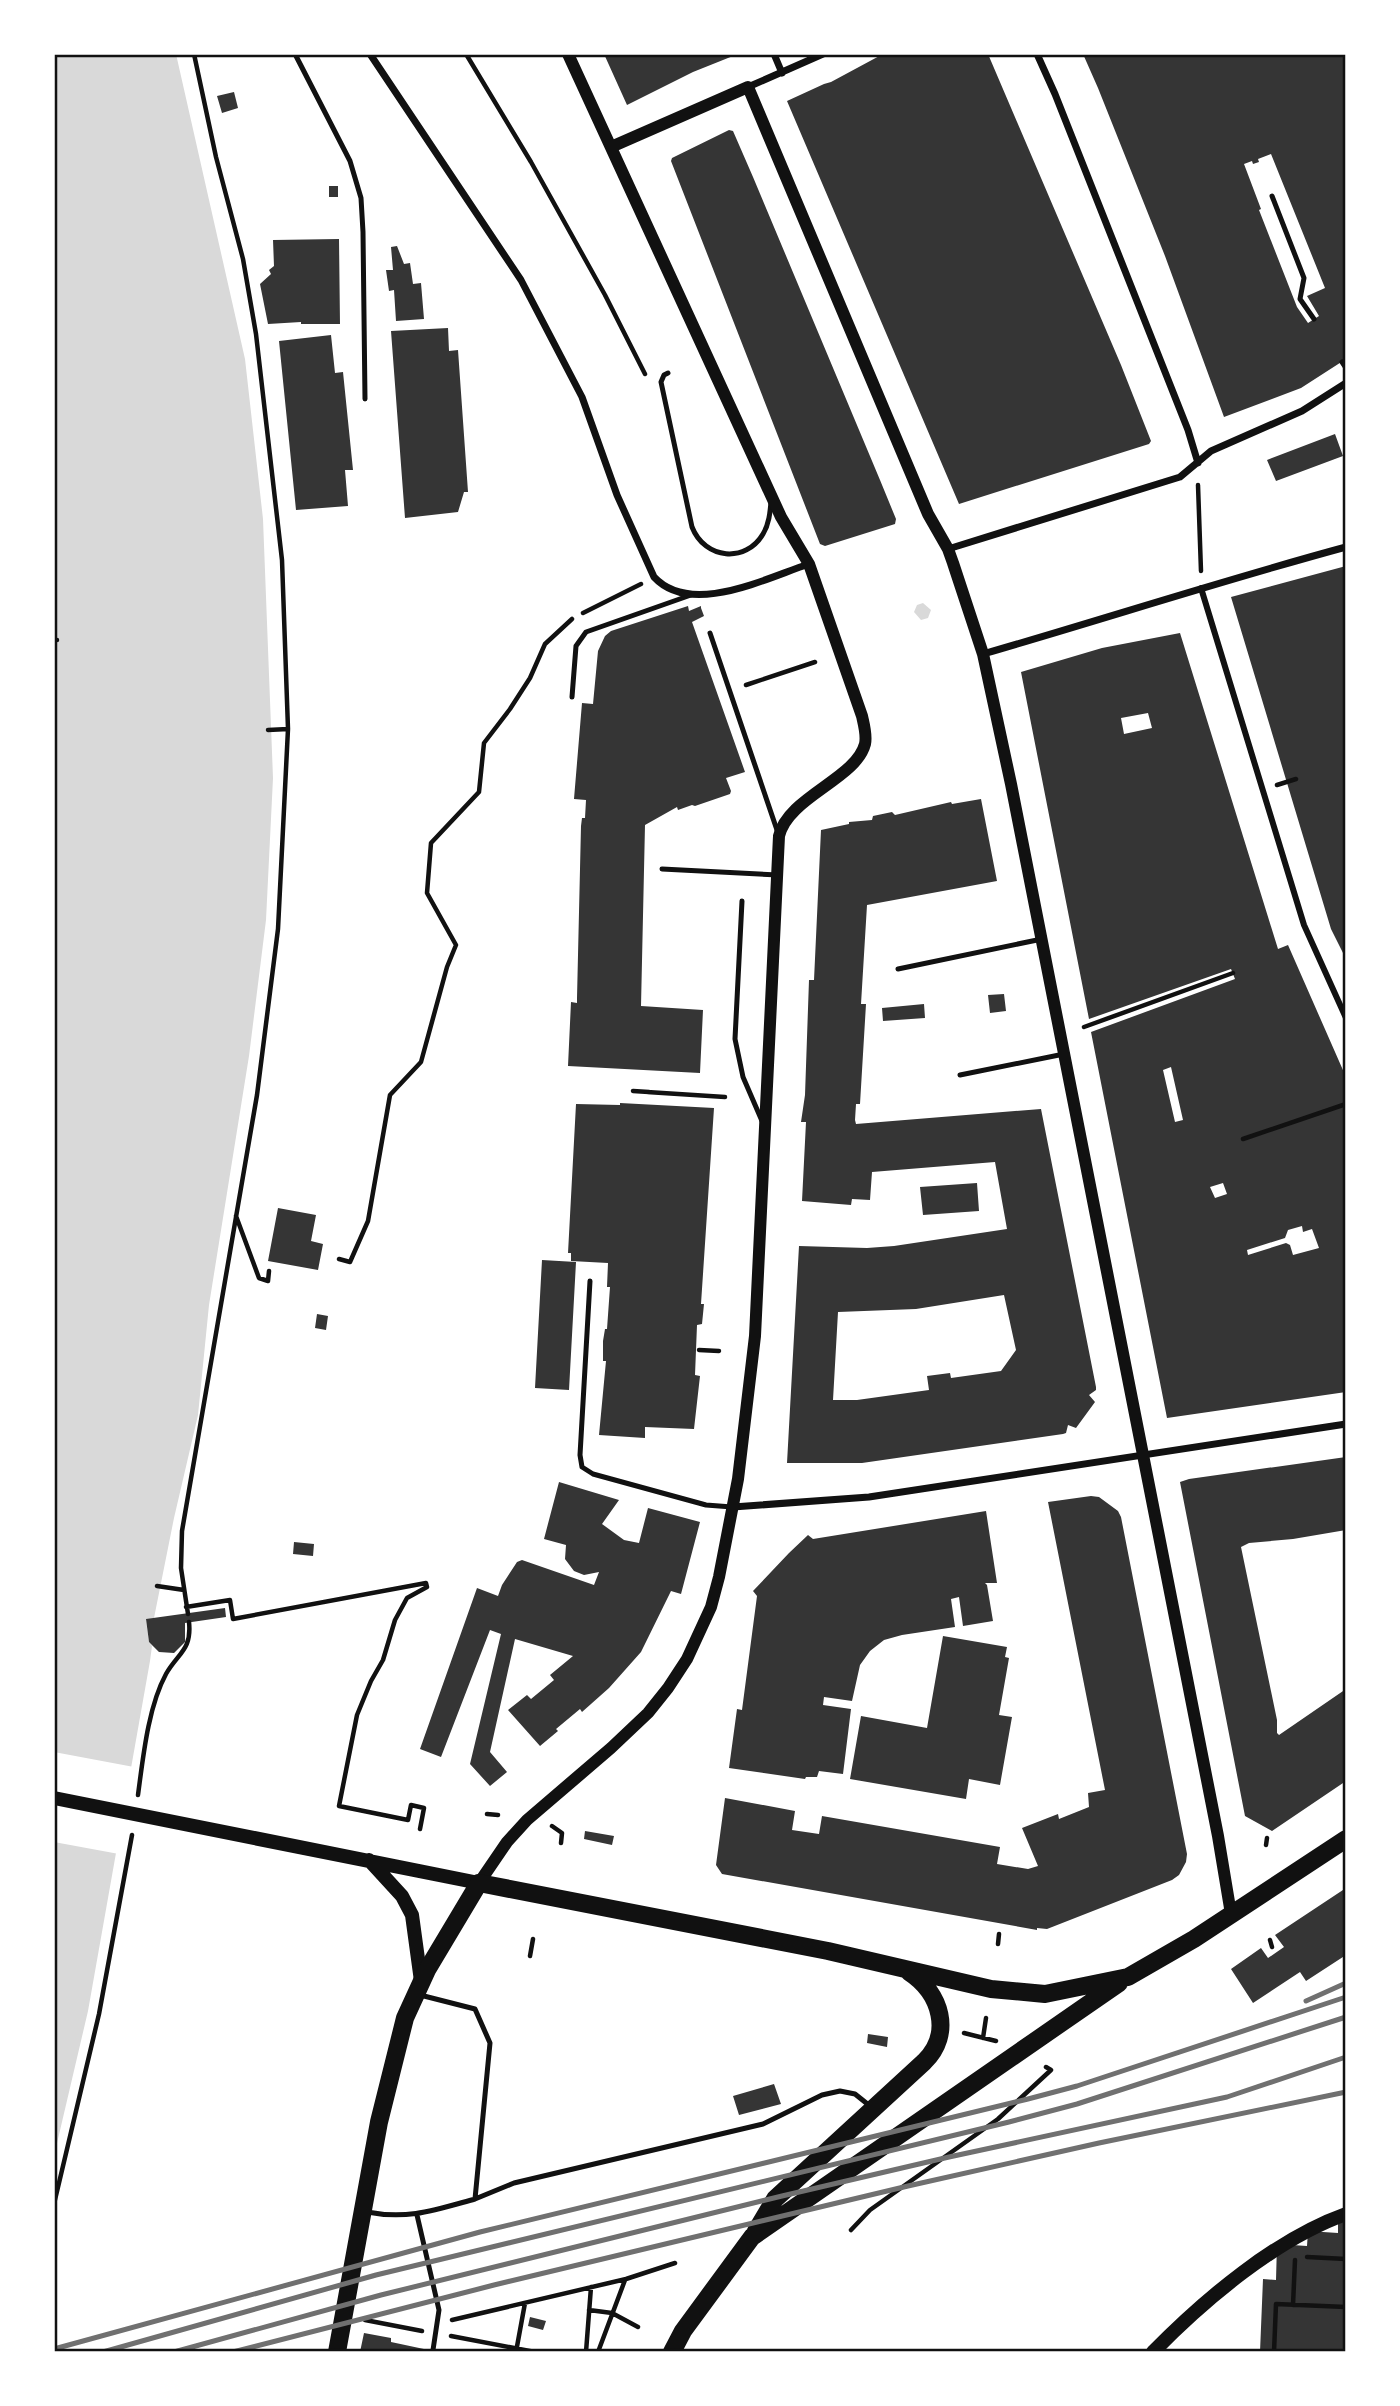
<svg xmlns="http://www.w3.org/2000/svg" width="1400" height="2406" font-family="'Varela Round',sans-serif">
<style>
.water{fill:#d9d9d9}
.pier{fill:#fff}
.building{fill:#353535;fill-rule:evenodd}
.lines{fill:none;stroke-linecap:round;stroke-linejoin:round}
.path{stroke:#111;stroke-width:4.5}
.service{stroke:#111;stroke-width:5}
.pedestrian{stroke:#111;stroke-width:6}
.minor{stroke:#111;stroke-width:7}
.tertiary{stroke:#111;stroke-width:12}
.secondary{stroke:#111;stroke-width:14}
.primary{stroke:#111;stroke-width:18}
.rail{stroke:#707070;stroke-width:5}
.neatline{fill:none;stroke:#111;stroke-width:2.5}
</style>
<rect width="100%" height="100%" fill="#fff"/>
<path class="water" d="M 54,54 L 176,54 L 245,359 L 263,519 L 273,778 L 266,920 L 249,1056 L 209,1305 L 198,1415 L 174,1518 L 154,1618 L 146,1620 L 149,1642 L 152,1646 L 150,1661 L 88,2011 L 54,2156 Z
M 923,603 L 931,610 L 928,618 L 921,620 L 914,612 L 917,605 Z"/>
<path class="pier" d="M 54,1752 L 134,1767 L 119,1854 L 54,1842 Z"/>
<path class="building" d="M 604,54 L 738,54 L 693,72 L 627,105 Z
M 883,54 L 988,54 L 1121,365 L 1151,441 L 1149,444 L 959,504 L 787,101 L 824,84 L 831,82 Z
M 1083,54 L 1346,54 L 1346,359 L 1301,388 L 1224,417 L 1165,256 L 1098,88 ZM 1271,154 L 1325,288 L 1307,296 L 1319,316 L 1308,323 L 1297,307 L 1259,210 L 1261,209 L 1244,164 L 1252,161 L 1253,164 L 1259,162 L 1258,159 Z
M 234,92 L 238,108 L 222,113 L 217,96 Z
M 729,130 L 733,131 L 753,177 L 880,480 L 896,519 L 895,524 L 825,546 L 820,544 L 671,161 L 672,158 Z
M 329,186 L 338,186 L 338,197 L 329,197 Z
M 339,239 L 340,324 L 301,324 L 301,322 L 268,324 L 260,284 L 271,274 L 269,270 L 274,266 L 273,240 Z
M 397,246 L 404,264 L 410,263 L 413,284 L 421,283 L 424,319 L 396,321 L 394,290 L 389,291 L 386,270 L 393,270 L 391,247 Z
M 448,328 L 449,351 L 458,350 L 468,492 L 464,492 L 458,512 L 405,518 L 391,331 Z
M 331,335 L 335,373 L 343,372 L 353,470 L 345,470 L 348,506 L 296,510 L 279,341 Z
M 1335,434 L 1343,456 L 1276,481 L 1267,460 Z
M 1346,566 L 1346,959 L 1331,929 L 1231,597 Z
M 688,606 L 689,611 L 701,606 L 701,608 L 704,616 L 692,622 L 745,772 L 726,778 L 731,791 L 730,794 L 695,806 L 692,805 L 678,810 L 677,807 L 645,825 L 641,1006 L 703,1010 L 700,1073 L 568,1066 L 571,1002 L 577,1003 L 577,998 L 581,826 L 582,818 L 585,818 L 586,800 L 574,799 L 582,703 L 593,704 L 598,651 L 605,636 L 611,631 Z
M 1180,633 L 1278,949 L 1288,945 L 1346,1077 L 1346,1392 L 1167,1418 L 1091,1032 L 1235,979 L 1231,969 L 1089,1019 L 1021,672 L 1102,648 ZM 1148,713 L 1152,728 L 1124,734 L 1121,718 ZM 1171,1067 L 1183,1120 L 1175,1122 L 1163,1070 ZM 1223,1183 L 1227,1194 L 1215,1198 L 1210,1187 ZM 1302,1226 L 1303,1232 L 1312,1229 L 1319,1248 L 1293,1255 L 1290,1245 L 1286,1243 L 1248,1255 L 1247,1250 L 1285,1238 L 1288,1230 Z
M 981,799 L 997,881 L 867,905 L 861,1004 L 866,1004 L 860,1104 L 856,1104 L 855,1120 L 856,1124 L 1041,1109 L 1096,1387 L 1096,1390 L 1089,1395 L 1095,1402 L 1076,1428 L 1068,1425 L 1066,1433 L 1063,1434 L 862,1463 L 787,1463 L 799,1246 L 867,1248 L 894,1246 L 1007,1229 L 995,1162 L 872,1172 L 870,1200 L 852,1199 L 851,1205 L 802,1201 L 806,1122 L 801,1122 L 805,1095 L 809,980 L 814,980 L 821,830 L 849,824 L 849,822 L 872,820 L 873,816 L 892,812 L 895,815 L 951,802 L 952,804 ZM 1004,1295 L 1016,1350 L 1001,1371 L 951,1378 L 950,1373 L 927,1376 L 929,1390 L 857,1400 L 833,1400 L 838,1312 L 916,1309 Z
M 1004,994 L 1006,1011 L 990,1013 L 988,995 Z
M 924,1004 L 925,1018 L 883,1021 L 882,1008 Z
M 620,1103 L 714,1108 L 701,1304 L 704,1304 L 702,1324 L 697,1325 L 695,1375 L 700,1376 L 694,1429 L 645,1427 L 645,1438 L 599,1435 L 606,1361 L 603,1361 L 603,1341 L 605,1329 L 607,1329 L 610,1287 L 607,1287 L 608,1263 L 571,1261 L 571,1253 L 568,1253 L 576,1104 L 620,1105 Z
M 977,1183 L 979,1211 L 923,1215 L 920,1187 Z
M 278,1208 L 316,1215 L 311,1241 L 323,1244 L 318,1270 L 268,1261 Z
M 542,1260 L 576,1262 L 569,1390 L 535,1388 Z
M 317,1314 L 328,1316 L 326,1330 L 315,1328 Z
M 1346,1457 L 1346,1530 L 1293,1539 L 1249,1543 L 1241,1547 L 1277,1720 L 1277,1733 L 1279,1735 L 1346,1689 L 1346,1781 L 1272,1831 L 1245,1816 L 1180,1482 L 1189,1479 Z
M 559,1482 L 619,1500 L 602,1524 L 624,1540 L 639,1543 L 648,1508 L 700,1522 L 681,1594 L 671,1591 L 641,1652 L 609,1688 L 582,1712 L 580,1709 L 556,1729 L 558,1731 L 540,1746 L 508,1710 L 527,1695 L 531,1699 L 554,1680 L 550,1675 L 573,1656 L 515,1639 L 490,1752 L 507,1772 L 490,1786 L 470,1764 L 501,1634 L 490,1630 L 441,1757 L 420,1749 L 477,1588 L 498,1596 L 502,1585 L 517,1562 L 522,1560 L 594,1585 L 599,1572 L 584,1575 L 574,1571 L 565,1559 L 566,1545 L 544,1539 Z
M 1091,1496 L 1099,1497 L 1118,1511 L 1121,1517 L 1187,1854 L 1186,1862 L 1179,1875 L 1172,1880 L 1047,1929 L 1037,1928 L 1037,1930 L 722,1874 L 716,1865 L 725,1798 L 795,1811 L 792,1830 L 819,1834 L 822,1816 L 1000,1847 L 997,1864 L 1028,1869 L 1038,1866 L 1022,1828 L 1058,1814 L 1059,1819 L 1089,1807 L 1088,1793 L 1105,1790 L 1048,1502 Z
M 986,1511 L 997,1583 L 985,1583 L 987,1585 L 993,1621 L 963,1626 L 959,1597 L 951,1599 L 955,1627 L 902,1635 L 884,1640 L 870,1651 L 860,1665 L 852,1701 L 824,1697 L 823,1705 L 851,1709 L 843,1774 L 819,1771 L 817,1777 L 806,1777 L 805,1779 L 729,1768 L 737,1709 L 742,1710 L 757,1596 L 753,1591 L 789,1553 L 808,1535 L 813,1539 Z
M 294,1542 L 314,1544 L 313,1556 L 293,1554 Z
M 225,1608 L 226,1617 L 185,1623 L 185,1642 L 174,1653 L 159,1652 L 149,1642 L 146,1619 Z
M 943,1636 L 1007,1647 L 1005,1657 L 1009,1658 L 999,1715 L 1012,1717 L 1000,1785 L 969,1779 L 966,1799 L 850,1779 L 861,1716 L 927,1728 Z
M 585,1831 L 614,1836 L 612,1845 L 584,1839 Z
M 1346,1888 L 1346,1955 L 1306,1981 L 1300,1972 L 1253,2003 L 1231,1969 L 1261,1948 L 1268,1958 L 1284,1947 L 1275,1935 Z
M 868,2034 L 888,2037 L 887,2047 L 867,2043 Z
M 774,2084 L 781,2104 L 739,2115 L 733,2096 Z
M 1338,2219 L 1346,2219 L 1346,2352 L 1260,2352 L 1263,2279 L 1276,2280 L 1277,2244 L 1307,2246 L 1308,2231 L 1338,2233 Z
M 530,2317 L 546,2321 L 543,2330 L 528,2326 Z
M 364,2333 L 391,2338 L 391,2342 L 438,2352 L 360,2352 Z"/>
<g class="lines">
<path class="path" d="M 466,54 L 531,162 L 605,295 L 645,374
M 1198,485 L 1201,571
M 583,613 L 641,584
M 54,640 L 57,640
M 746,685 L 815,662
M 268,730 L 288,729
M 1277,785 L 1296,779
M 1084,1027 L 1233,973
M 633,1091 L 649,1092
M 647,1092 L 725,1097
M 1243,1139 L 1346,1104
M 236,1216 L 259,1278 L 268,1281 L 269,1271
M 339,1259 L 350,1262 L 368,1221 L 390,1095 L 421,1062 L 447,967 L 456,945 L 427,893 L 431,843 L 479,792 L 484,743 L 510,709 L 530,678 L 545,644 L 572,619
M 699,1350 L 719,1351
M 157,1586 L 184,1590
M 186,1607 L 230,1600 L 233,1619 L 426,1583 L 427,1587 L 407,1598 L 395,1620 L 383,1660 L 371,1681 L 357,1715 L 339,1806 L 408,1820 L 411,1805 L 424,1808 L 420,1829
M 188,1614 L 181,1568 L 182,1531 L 257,1095 L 278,929 L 288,729 L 282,560 L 256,334 L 243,259 L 216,157 L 194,54
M 138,1795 C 143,1758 148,1707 166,1674 C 178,1653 192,1650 189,1622
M 487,1814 L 498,1815
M 552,1826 L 562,1833 L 561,1843
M 1266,1845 L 1267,1838
M 1270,1940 L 1272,1947
M 998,1944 L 999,1934
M 530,1956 L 533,1939
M 964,2033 L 996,2041
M 983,2038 L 986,2018
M 54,2204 L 99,2014 L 132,1835
M 851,2230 L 870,2210 L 998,2119 L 1051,2070 L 1046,2067
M 1307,2257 L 1346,2259
M 1293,2305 L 1295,2260
M 589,2310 L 612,2313 L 638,2327
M 365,2320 L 422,2331
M 452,2320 L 626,2279 L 675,2263
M 451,2336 L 535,2352
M 516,2352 L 525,2303
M 586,2352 L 591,2287
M 598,2352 L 625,2280
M 1274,2352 L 1276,2304 L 1346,2307"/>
<path class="service" d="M 295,54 L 350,161 L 361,198 L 363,232 L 365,399
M 1272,196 L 1304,278 L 1300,299 L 1314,319
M 1342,362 L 1346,368
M 668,373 L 664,375 L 661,382 L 692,527 C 705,560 746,563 763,534 C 769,524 770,513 771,502
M 710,633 L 778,833
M 572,697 L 576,646 L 586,632 L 691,595
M 662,869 L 778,875
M 742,901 L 735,1039 L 743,1077 L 762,1121
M 898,969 L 1042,939
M 960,1075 L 1064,1054
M 590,1281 L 580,1455 L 582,1467 L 593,1474 L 706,1505 L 732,1507
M 475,2199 L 514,2183 L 763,2124 L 822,2095 L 840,2091 L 855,2094 L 870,2106
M 367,2212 C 408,2220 435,2210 475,2199 L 490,2043 L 475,2009 L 420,1995
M 417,2215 L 439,2310 L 433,2350"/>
<path class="pedestrian" d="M 1201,588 L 1304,925 L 1346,1018"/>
<path class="minor" d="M 370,54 L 521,280 L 582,397 L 617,495 L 654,577 C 691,617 766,578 809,564
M 774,54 L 782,73
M 1037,54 L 1055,94 L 1188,430 L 1198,463
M 748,87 L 823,54
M 948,549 L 1180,477 L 1211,451 L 1302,411 L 1346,383
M 983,654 C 1104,619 1224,580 1346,547
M 733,1507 L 869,1497 L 1346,1424"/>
<path class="tertiary" d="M 611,147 L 748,87 L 928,514 L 948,549 L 953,563 L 983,654 L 1011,784 L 1218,1836 L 1231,1914
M 479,1883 L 507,1842 L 527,1820 L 611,1748 L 648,1713 L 668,1688 L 687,1659 L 711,1607 L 719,1577 L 738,1479 L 755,1336 L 779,836 C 788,797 856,779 865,744 C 867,735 864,725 862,716 L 809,564 L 781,517 L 568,54"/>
<path class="secondary" d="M 54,1798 L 479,1883
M 369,1860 L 402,1896 L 412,1915 L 421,1981
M 1153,2352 C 1205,2299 1276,2239 1346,2214"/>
<path class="primary" d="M 756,2231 L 775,2199 L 924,2062 C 953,2034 941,1993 909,1972
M 337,2352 L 379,2122 L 405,2018 L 427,1970 L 479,1883 L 828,1951 L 991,1989 L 1045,1994 L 1128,1977 L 1194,1939 L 1346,1839
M 672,2352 L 683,2331 L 752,2237 L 1119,1983"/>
<path class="rail" d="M 1306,2001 L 1346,1983
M 54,2349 L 480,2232 L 1028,2099 L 1077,2086 L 1346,1997
M 103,2352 L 376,2275 L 1009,2122 L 1077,2104 L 1346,2017
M 174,2352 L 381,2295 L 782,2196 L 949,2157 L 1227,2097 L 1346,2057
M 233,2352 L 494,2285 L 908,2186 L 1099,2143 L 1346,2092"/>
</g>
<rect width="1400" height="2406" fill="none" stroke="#ffffff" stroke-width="112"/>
<rect x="56" y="56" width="1288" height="2294" class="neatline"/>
</svg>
